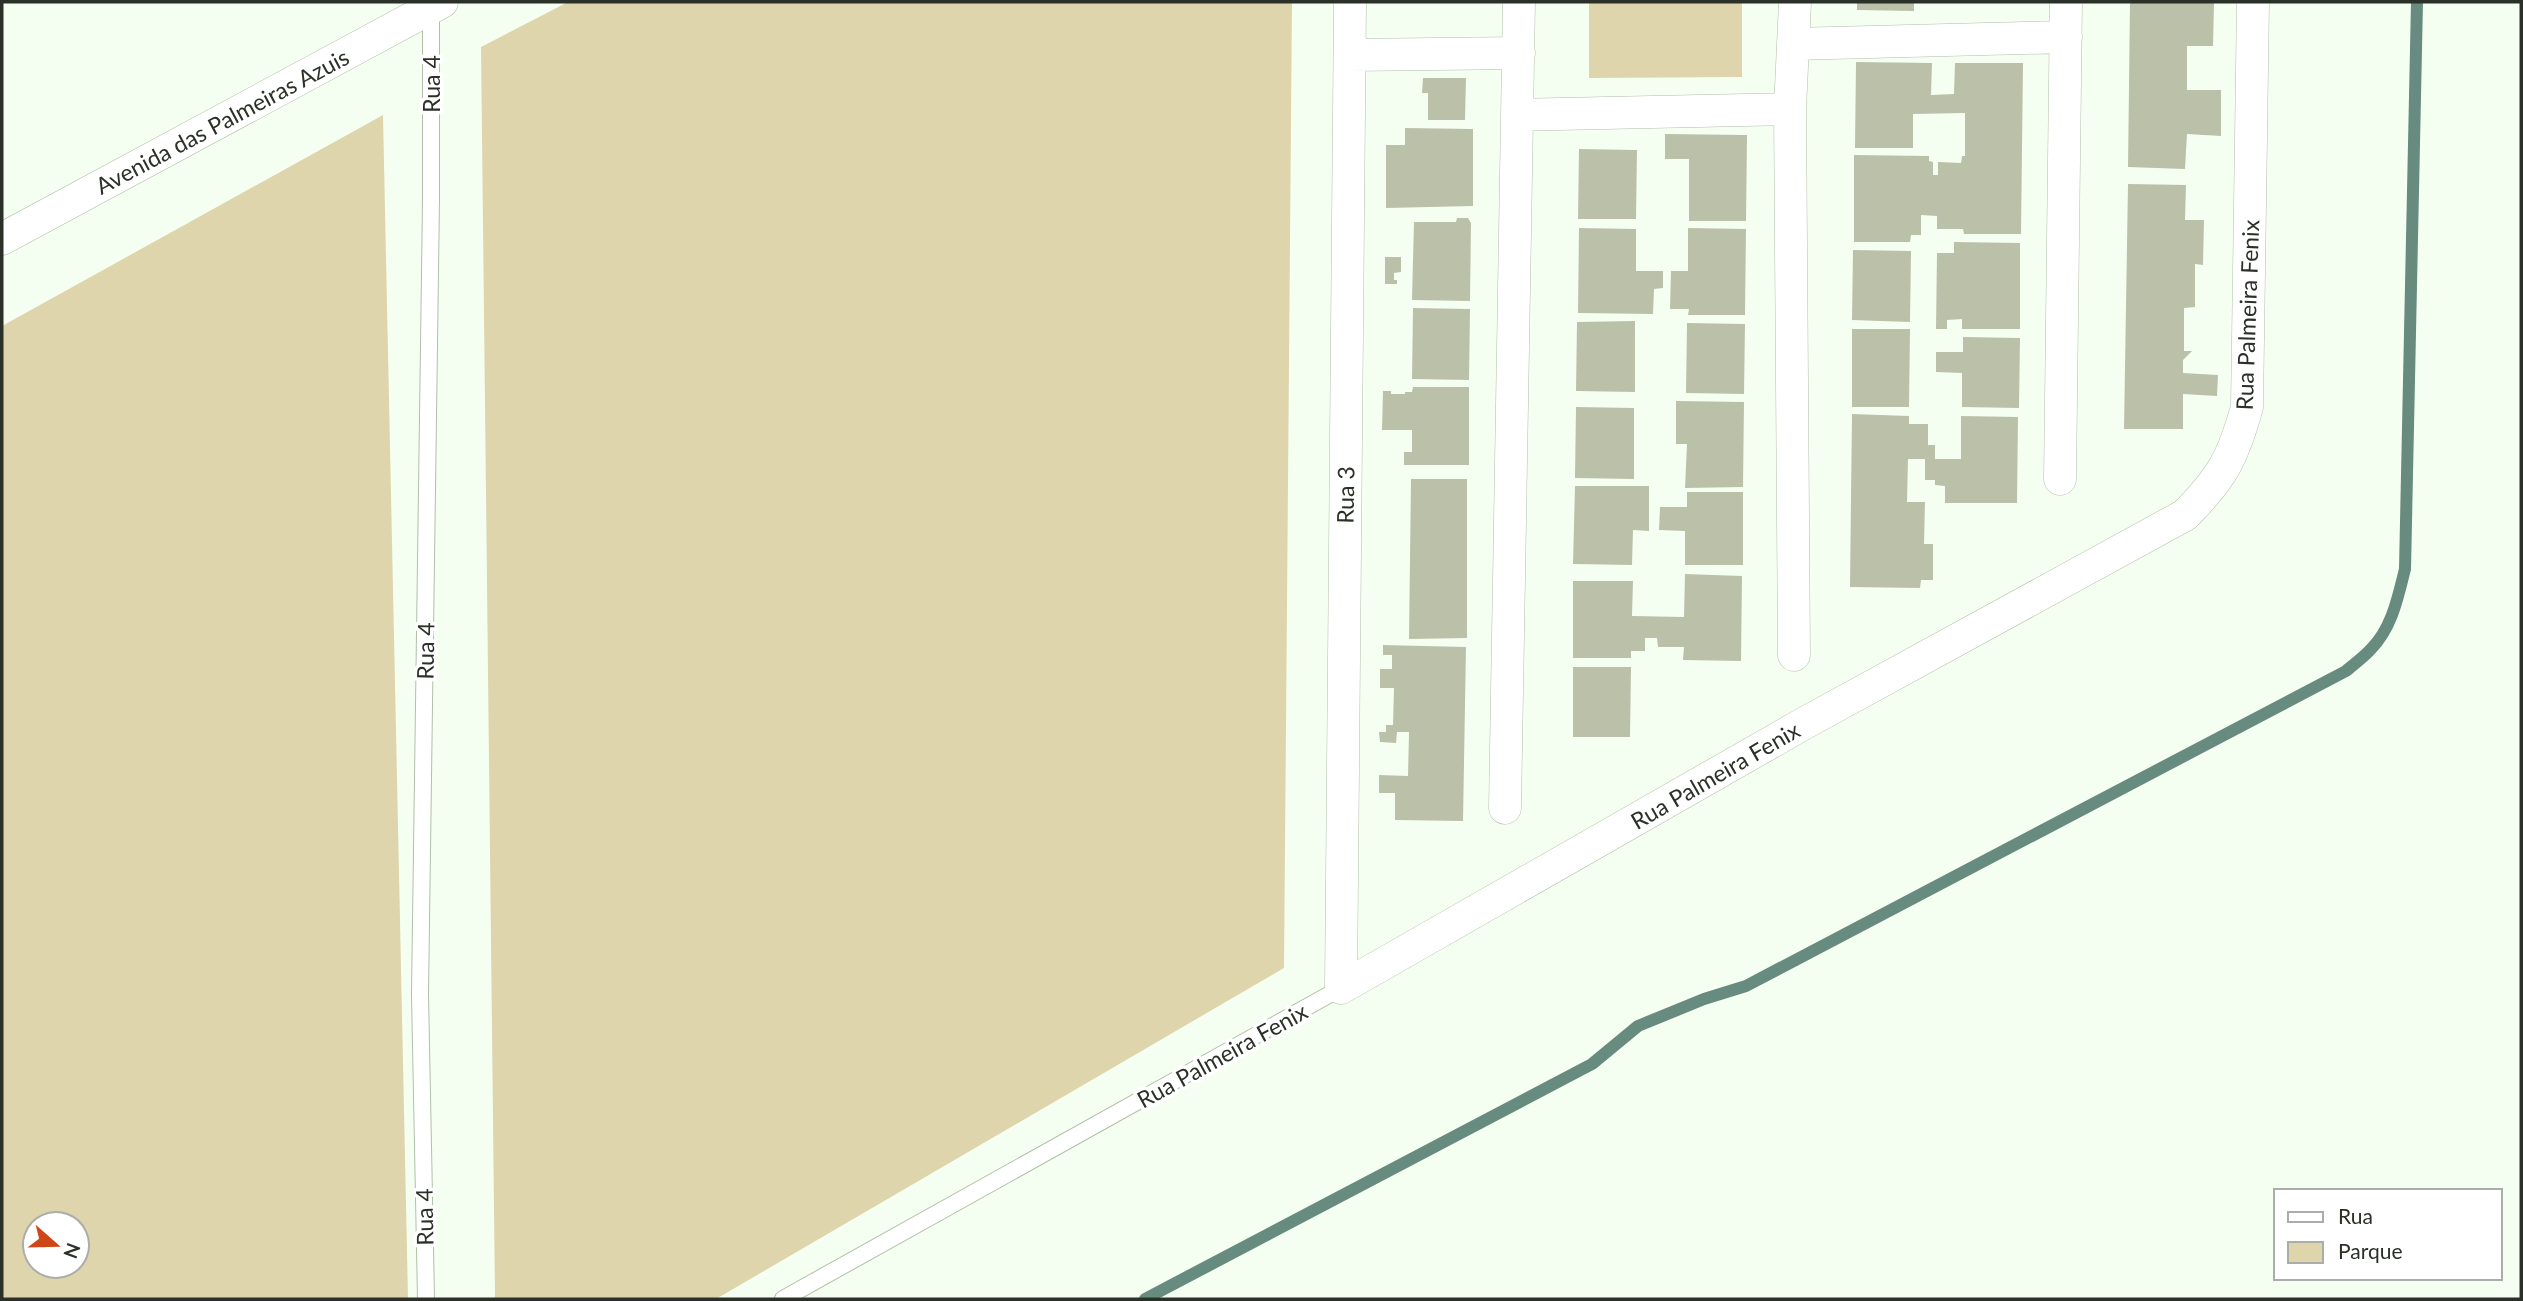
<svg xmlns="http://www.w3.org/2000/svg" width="2523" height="1301" font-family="Lato,sans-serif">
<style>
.green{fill:#dfd5ad;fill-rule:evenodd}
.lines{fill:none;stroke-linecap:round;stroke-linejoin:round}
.stream{stroke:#688b80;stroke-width:12}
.building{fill:#bbc0a8}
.service-casing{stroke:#b1bfaa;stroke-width:18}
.minor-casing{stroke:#b1bfaa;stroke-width:33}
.service{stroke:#fff;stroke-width:16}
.minor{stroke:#fff;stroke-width:32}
.labels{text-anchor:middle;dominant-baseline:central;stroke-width:7;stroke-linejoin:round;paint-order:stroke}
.street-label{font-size:23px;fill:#2b3129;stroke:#fff}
</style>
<rect width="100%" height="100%" fill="#f5fff1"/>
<path class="green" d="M 568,2 L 1292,2 L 1284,968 L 716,1299 L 495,1299 L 481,47 Z
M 1589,2 L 1742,2 L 1742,77 L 1589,78 Z
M 383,115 L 408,1299 L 2,1299 L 2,326 ZM 35,1224 L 77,1224 L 77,1266 L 35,1266 Z"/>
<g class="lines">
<path class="stream" d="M 1145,1299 L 1592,1064 L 1638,1026 L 1704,999 L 1746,986 L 2346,671 C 2354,664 2364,657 2371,649 C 2392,628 2398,597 2405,569 L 2417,2"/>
</g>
<path class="building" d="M 1857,2 L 1914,2 L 1914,11 L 1857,10 Z
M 2130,2 L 2214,3 L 2213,46 L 2187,46 L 2187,90 L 2221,90 L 2221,136 L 2187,134 L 2185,169 L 2128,167 Z
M 1856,62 L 1932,63 L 1931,95 L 1954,94 L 1955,63 L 2023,63 L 2021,234 L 1964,234 L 1963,229 L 1937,229 L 1937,216 L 1921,215 L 1921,235 L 1911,235 L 1910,242 L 1854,242 L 1854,155 L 1929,156 L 1929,161 L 1933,162 L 1933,175 L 1938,175 L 1938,162 L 1961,163 L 1962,156 L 1965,156 L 1965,113 L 1913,114 L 1913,148 L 1855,148 Z
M 1423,78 L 1466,78 L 1465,120 L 1428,120 L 1428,93 L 1422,93 Z
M 1405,128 L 1473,129 L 1473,206 L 1386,208 L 1386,145 L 1405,145 Z
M 1665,134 L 1747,135 L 1746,221 L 1689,221 L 1689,159 L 1665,159 Z
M 1579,149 L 1637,150 L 1636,219 L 1578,219 Z
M 2128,184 L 2186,185 L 2185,220 L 2204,220 L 2203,265 L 2195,264 L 2195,307 L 2184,308 L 2184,351 L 2192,351 L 2183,360 L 2183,373 L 2218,375 L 2217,396 L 2183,394 L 2183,429 L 2124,429 Z
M 1457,218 L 1468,218 L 1471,223 L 1470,301 L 1412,300 L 1414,222 L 1456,222 Z
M 1579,228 L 1636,229 L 1636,271 L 1663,271 L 1663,288 L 1654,289 L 1653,314 L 1578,313 Z
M 1688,228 L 1746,229 L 1745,315 L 1688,315 L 1689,309 L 1670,309 L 1671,271 L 1688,271 Z
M 1954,242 L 2020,243 L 2020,329 L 1962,329 L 1962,319 L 1947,320 L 1947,329 L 1936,329 L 1937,253 L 1954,253 Z
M 1853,250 L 1911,251 L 1910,322 L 1852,320 Z
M 1385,257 L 1401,257 L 1401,272 L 1394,273 L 1394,280 L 1397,280 L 1397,284 L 1385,284 Z
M 1413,308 L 1470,309 L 1469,380 L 1412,379 Z
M 1635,321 L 1635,392 L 1576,391 L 1577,322 Z
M 1687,323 L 1745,324 L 1744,394 L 1686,393 Z
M 1852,329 L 1910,329 L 1909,407 L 1852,407 Z
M 1963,337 L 2020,338 L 2019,408 L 1962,407 L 1962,373 L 1936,372 L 1936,352 L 1963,352 Z
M 1413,387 L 1469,387 L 1469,465 L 1404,465 L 1404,452 L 1412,452 L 1412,430 L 1382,430 L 1383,391 L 1391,391 L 1391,394 L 1405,394 L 1405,392 L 1412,392 Z
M 1676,401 L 1744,402 L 1743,487 L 1685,488 L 1687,444 L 1676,444 Z
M 1576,407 L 1634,408 L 1634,479 L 1575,478 Z
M 1852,414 L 1909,416 L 1909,424 L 1928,424 L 1928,445 L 1935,445 L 1935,459 L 1961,459 L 1961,416 L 2018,417 L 2017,503 L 1945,503 L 1945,486 L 1935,485 L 1935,480 L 1925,480 L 1925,459 L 1908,459 L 1907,502 L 1925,502 L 1924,544 L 1933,544 L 1933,580 L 1921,580 L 1920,588 L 1850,587 Z
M 1411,479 L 1467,479 L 1467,638 L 1409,639 Z
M 1575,486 L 1649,486 L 1649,531 L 1633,530 L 1632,565 L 1573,564 Z
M 1687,492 L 1743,492 L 1743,565 L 1685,565 L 1685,531 L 1659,530 L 1660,507 L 1687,507 Z
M 1685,574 L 1742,576 L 1741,661 L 1683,660 L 1684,647 L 1658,647 L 1657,638 L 1645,638 L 1645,651 L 1631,651 L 1631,658 L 1573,658 L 1573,581 L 1633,581 L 1632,616 L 1684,617 Z
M 1383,645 L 1466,647 L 1463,821 L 1395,820 L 1395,793 L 1379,793 L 1379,775 L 1408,776 L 1409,732 L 1397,732 L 1396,743 L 1380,742 L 1379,732 L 1386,732 L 1386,725 L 1393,725 L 1394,688 L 1380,688 L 1380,669 L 1392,669 L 1392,655 L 1383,655 Z
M 1573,667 L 1631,667 L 1630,737 L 1573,737 Z"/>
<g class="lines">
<defs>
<path id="service" d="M 426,1299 L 420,994 L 431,200 L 431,8
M 783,1299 L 1341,988"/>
<path id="minor" d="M 1793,44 L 2066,37
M 1350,55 L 1519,53
M 1517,115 L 1790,109
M 2,239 L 442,2
M 2060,479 L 2066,2
M 1794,655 L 1790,109 L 1795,2
M 1505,808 L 1519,2
M 1341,988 L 1803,724 L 2185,515 C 2222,478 2233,458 2247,407 L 2253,2
M 1341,988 L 1350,2"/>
</defs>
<use href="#service" class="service-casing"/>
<use href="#minor" class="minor-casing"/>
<use href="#service" class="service"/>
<use href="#minor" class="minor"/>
</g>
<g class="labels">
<g class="street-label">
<text transform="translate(431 84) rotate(-90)">Rua 4</text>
<text transform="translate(222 121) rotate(-28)">Avenida das Palmeiras Azuis</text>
<text transform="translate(2247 315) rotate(-88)">Rua Palmeira Fenix</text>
<text transform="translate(1345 495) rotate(-89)">Rua 3</text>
<text transform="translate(425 651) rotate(-89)">Rua 4</text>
<text transform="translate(1715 775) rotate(-30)">Rua Palmeira Fenix</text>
<text transform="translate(1222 1055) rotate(-29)">Rua Palmeira Fenix</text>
<text transform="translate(424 1217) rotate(-91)">Rua 4</text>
</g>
</g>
<rect width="2523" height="1301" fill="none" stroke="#2b3129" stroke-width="7"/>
<rect x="2274" y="1189" width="228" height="91" fill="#ffffff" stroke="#aaada9" stroke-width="2"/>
<rect x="2288" y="1212" width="35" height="10" fill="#ffffff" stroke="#aaada9" stroke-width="2"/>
<text x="2338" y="1224" font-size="21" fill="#2b3129">Rua</text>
<rect x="2288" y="1242" width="35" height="21" fill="#dfd5ad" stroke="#aaada9" stroke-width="2"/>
<text x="2338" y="1259" font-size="21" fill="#2b3129">Parque</text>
<g transform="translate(56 1245) rotate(110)"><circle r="33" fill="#ffffff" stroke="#aaada9" stroke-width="2"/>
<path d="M0-5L12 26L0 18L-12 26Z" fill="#cf4719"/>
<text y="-10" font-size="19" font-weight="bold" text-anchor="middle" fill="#2b3129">N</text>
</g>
</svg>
